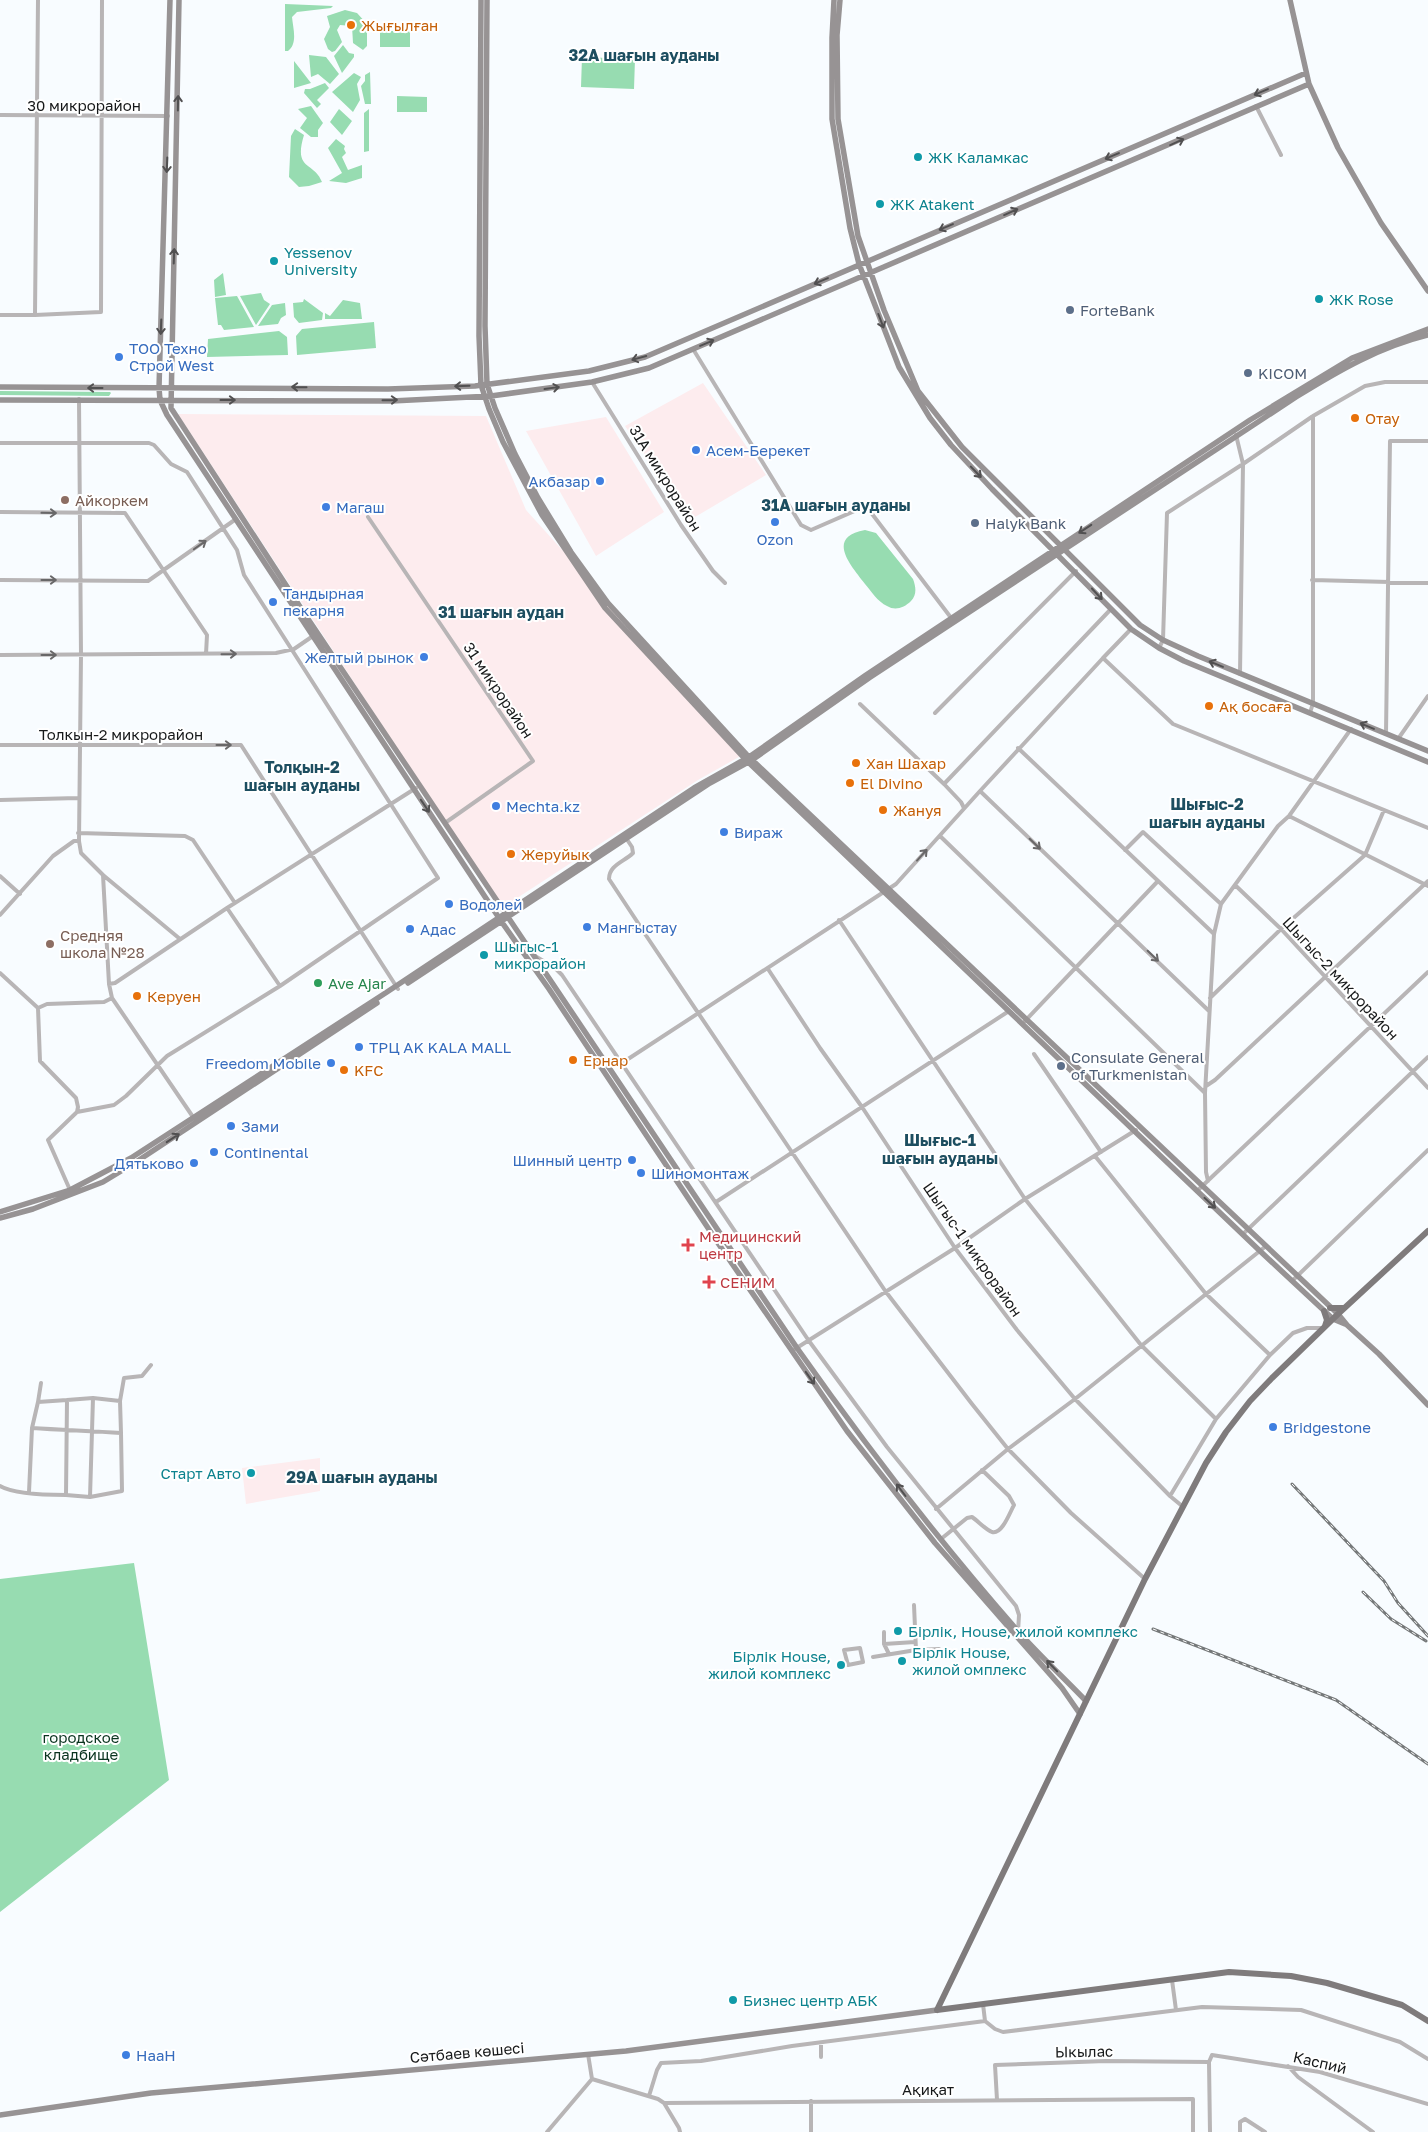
<svg xmlns="http://www.w3.org/2000/svg" width="1428" height="2132" font-family="'Golos Text',sans-serif">
<style>
.commercial{fill:#fdecee}
.green{fill:#97dcb1}
.lines{fill:none;stroke-linecap:round;stroke-linejoin:round}
.street{stroke:#b8b5b6;stroke-width:4}
.secondary{stroke:#979394;stroke-width:5.5}
.primary{stroke:#7f7b7c;stroke-width:6}
.rail-casing{stroke:#757879;stroke-width:3}
.rail{stroke:#fff;stroke-width:1;stroke-dasharray:4;stroke-linecap:butt}
.oneway{stroke:#515051}
.oneway2{stroke:#686768}
.food-dot{fill:#e8710a;stroke:#fff;stroke-width:2}
.culture-dot{fill:#0f9aa8;stroke:#fff;stroke-width:2}
.service-dot{fill:#5c6f8a;stroke:#fff;stroke-width:2}
.shop-dot{fill:#3f7fe0;stroke:#fff;stroke-width:2}
.education-dot{fill:#8d6e63;stroke:#fff;stroke-width:2}
.leisure-dot{fill:#2e9e5b;stroke:#fff;stroke-width:2}
.health-dot{fill:#e0444e;stroke:#fff;stroke-width:2}
.labels{text-anchor:middle;dominant-baseline:central;stroke-width:4;stroke-linejoin:round;paint-order:stroke}
.food-label{font-size:15px;fill:#c56008;stroke:#fff;text-anchor:start}
.street-label{font-size:15px;fill:#17191a;stroke:#fff}
.culture-label{font-size:15px;fill:#0d838f;stroke:#fff;text-anchor:start}
.service-label{font-size:15px;fill:#4e5e75;stroke:#fff;text-anchor:start}
.shop-label{font-size:15px;fill:#366cbe;stroke:#fff;text-anchor:start}
.education-label{font-size:15px;fill:#785e54;stroke:#fff;text-anchor:start}
.leisure-label{font-size:15px;fill:#27864d;stroke:#fff;text-anchor:start}
.health-label{font-size:15px;fill:#be3a42;stroke:#fff;text-anchor:start}
.park-label{font-size:15px;fill:#0a341f;stroke:#fff}
.neighbourhood-label{font-size:16px;font-weight:bold;fill:#1d4e60;stroke:#fff}
</style>
<rect width="100%" height="100%" fill="#f8fcff"/>
<path class="commercial" d="M 703,383 L 766,475 L 690,520 L 625,426 Z
M 178,414 L 486,416 L 526,510 L 746,753 L 698,780 L 502,908 Z
M 606,417 L 664,512 L 596,556 L 526,431 Z
M 320,1458 L 320,1491 L 246,1504 L 242,1468 Z"/>
<path class="green" d="M 285,4 L 333,6 L 331,8 L 297,12 L 292,17 C 293,28 298,44 288,51 L 285,51 Z
M 345,10 L 357,13 L 367,24 L 367,46 L 363,50 L 353,43 L 352,26 L 340,25 L 337,30 L 342,42 L 335,51 L 332,52 L 328,49 L 324,39 L 330,27 L 327,16 Z
M 380,31 L 410,31 L 410,47 L 380,47 Z
M 343,45 L 349,53 L 354,54 L 354,57 L 342,73 L 334,56 Z
M 309,55 L 326,57 L 339,74 L 330,84 L 318,74 L 311,77 Z
M 582,57 L 635,59 L 634,89 L 581,87 Z
M 294,61 L 311,83 L 294,88 Z
M 370,72 L 371,104 L 365,104 L 361,86 L 365,81 L 365,75 Z
M 354,73 L 361,77 L 357,84 L 360,100 L 353,112 L 332,92 Z
M 325,83 L 329,88 L 317,100 L 321,104 L 317,108 L 304,93 L 305,89 L 310,89 Z
M 397,96 L 427,97 L 427,112 L 397,112 Z
M 311,106 L 323,123 L 318,130 L 318,137 L 311,137 L 300,128 L 307,118 L 298,109 Z
M 339,109 L 352,121 L 342,135 L 330,122 Z
M 369,109 L 369,151 L 364,152 L 364,113 Z
M 295,129 L 304,135 C 293,171 314,161 322,182 L 309,186 L 299,187 L 289,177 L 291,136 Z
M 336,139 L 345,146 L 344,149 L 346,153 L 342,157 L 348,170 L 362,165 L 362,178 L 346,183 L 329,181 L 342,173 L 328,148 Z
M 223,273 L 226,295 L 215,297 L 214,280 Z
M 261,293 L 264,300 L 270,304 L 256,325 L 240,296 Z
M 237,296 L 254,327 L 224,330 L 221,325 L 218,325 L 215,298 Z
M 304,299 L 323,313 L 322,320 L 299,323 L 294,317 L 293,303 L 303,302 Z
M 343,300 L 360,303 L 362,319 L 325,319 L 325,313 L 330,316 Z
M 285,303 L 286,315 L 281,318 L 278,324 L 258,326 L 272,305 Z
M 374,322 L 376,348 L 297,355 L 296,336 L 302,329 Z
M 279,331 L 287,337 L 288,355 L 207,357 L 208,339 Z
M 0,391 L 110,392 L 111,393 L 109,396 L 0,395 Z
M 865,530 L 876,533 L 913,579 C 916,587 917,595 911,601 C 904,608 895,611 887,606 C 878,602 871,591 865,584 C 851,566 825,537 865,530 Z
M 134,1563 L 169,1780 L 0,1912 L 0,1579 Z"/>
<g class="lines">
<path class="street" d="M 1256,106 L 1281,155
M 0,115 L 168,116
M 0,315 L 35,315 L 38,0
M 35,315 L 101,312 L 102,0
M 693,349 L 801,525 L 811,530 L 866,506 L 952,619
M 592,382 L 681,525 L 713,571 L 725,583
M 79,399 L 81,655 L 79,841 L 81,853 L 103,875 L 109,984 L 112,998 L 193,1117
M 1236,435 L 1243,464 L 1240,674
M 0,443 L 149,443 L 154,445 L 171,464 L 187,472 L 237,550 L 244,575 L 438,878 L 280,986 L 167,1056 L 126,1096 L 114,1105 L 77,1112
M 0,512 L 125,513 L 207,635 L 206,654
M 368,517 L 533,761 L 445,823
M 0,580 L 148,581 L 236,519
M 1312,580 L 1428,583
M 1159,648 L 1163,640 L 1167,513 L 1243,464 L 1313,416 L 1365,386 L 1385,382 L 1428,382
M 0,655 L 276,653 L 294,649 L 313,636
M 1103,658 L 1131,629
M 860,704 L 944,784 L 961,802 L 964,808
M 935,713 L 1076,571
M 1310,713 L 1313,703 L 1313,416
M 1386,734 L 1390,441 L 1428,441
M 1398,739 L 1428,696
M 0,745 L 241,745 L 398,989
M 1018,748 L 1214,934
M 944,784 L 1111,609
M 980,791 L 1103,658 L 1173,724 L 1428,828
M 0,800 L 78,798
M 1289,816 L 1428,886
M 78,833 L 185,836 L 193,840 L 235,903
M 940,836 L 1205,1093
M 626,838 L 632,847 L 633,853 C 624,862 609,865 609,879 L 642,929
M 1125,850 L 1143,832 L 1221,904
M 103,875 L 180,939
M 0,876 L 20,894
M 1235,885 L 1281,929 L 1428,1088
M 227,908 L 280,986
M 0,915 L 53,856 L 74,841 L 79,841
M 839,920 L 1025,1199 L 1141,1345 L 1216,1419
M 624,926 L 633,927 L 643,931 L 886,1292 L 972,1404 L 1008,1449 L 1071,1513 L 1145,1579
M 535,956 L 555,968 L 562,975 L 809,1341 L 887,1447 L 1016,1606 L 1019,1615 L 1018,1632
M 768,969 L 820,1048 L 862,1107 L 955,1248 L 1017,1330 L 1075,1399 L 1170,1496
M 0,973 L 38,1008 L 40,1061 L 76,1098 L 78,1107 L 77,1112 L 48,1140 L 70,1190
M 109,984 L 115,983 L 227,908 L 416,788
M 1210,998 L 1281,929 L 1365,855 L 1384,810
M 38,1008 L 47,1004 L 104,1002 L 112,998
M 1025,1021 L 1158,881
M 1034,1054 L 1101,1152
M 622,1063 L 896,884 L 980,791 L 1209,1011
M 1206,1086 L 1215,1080 L 1428,881
M 1095,1156 L 1206,1294 L 1270,1355
M 1208,1181 L 1206,1172 L 1205,1093 L 1214,934 L 1221,904 L 1278,826 L 1289,816 L 1351,729
M 1197,1191 L 1428,972
M 716,1202 L 1009,1011
M 1243,1234 L 1428,1057
M 1292,1281 L 1428,1150
M 795,1349 L 955,1248 L 1025,1199 L 1136,1130
M 41,1383 L 38,1402 L 67,1400
M 120,1401 L 121,1433
M 32,1428 L 38,1402
M 0,1486 C 13,1494 50,1495 66,1495
M 29,1492 L 32,1428 C 62,1430 91,1431 121,1433 L 122,1491 L 90,1497 L 93,1398 L 120,1401 L 124,1378 L 142,1376 L 151,1365
M 90,1497 L 66,1495 L 67,1400 L 93,1398
M 1182,1506 L 1170,1496 L 1216,1419 L 1270,1355 L 1293,1333 L 1307,1328 L 1323,1328
M 936,1509 L 1008,1449 L 1075,1399 L 1266,1246
M 941,1539 L 967,1518 L 972,1517 C 978,1521 985,1529 992,1532 C 1002,1535 1010,1512 1014,1505 L 1009,1496 L 982,1470
M 914,1605 L 916,1650 L 939,1649
M 884,1632 L 884,1644 L 889,1654
M 884,1644 L 915,1642
M 860,1648 L 863,1662 L 848,1665 L 844,1650 Z
M 873,1657 L 916,1650
M 1172,1980 L 1176,2010
M 983,2004 L 985,2021 L 995,2029 L 1003,2032 L 1202,2007 L 1301,2010 L 1400,2042 L 1428,2059
M 821,2043 L 821,2057
M 588,2054 L 592,2079
M 1288,2066 L 1298,2077 L 1373,2132
M 592,2079 L 658,2099 L 664,2103 L 679,2128 L 680,2132
M 649,2096 L 657,2070 L 661,2063 L 701,2061 L 792,2046 L 985,2021
M 997,2100 L 995,2065 L 1106,2061 L 1209,2062
M 664,2103 L 1193,2099 L 1193,2132
M 547,2132 L 592,2079
M 811,2132 L 811,2101
M 1210,2132 L 1209,2062 L 1212,2055 L 1320,2072 L 1428,2104
M 1240,2132 L 1240,2122 L 1245,2119 L 1265,2132"/>
<path class="secondary" d="M 170,0 L 159,388 L 160,400 L 167,415 L 501,921 L 549,989 L 722,1249 L 847,1431 L 935,1543 L 1062,1688 L 1080,1714
M 179,0 L 171,408 L 306,616 L 797,1348 C 866,1446 938,1540 1017,1630 C 1039,1655 1063,1677 1086,1701
M 481,0 L 479,336 L 481,385 L 489,409 L 503,442 L 542,515 L 605,608 L 745,759 L 1260,1251 L 1333,1319 L 1345,1324
M 487,0 L 485,326 L 487,384 L 495,408 L 515,454 L 538,498 L 571,552 L 608,603 L 749,757 L 1338,1314 L 1347,1325 L 1379,1354 L 1428,1405
M 834,0 L 832,38 L 832,119 L 850,228 L 859,264 L 899,367 L 930,418 L 951,445 L 992,489 L 1131,629 L 1159,648 L 1184,661 L 1428,762
M 840,0 L 837,35 L 838,119 L 858,236 L 884,310 L 918,391 L 962,447 L 1140,625 L 1163,640 L 1198,656 L 1428,751
M 1290,0 L 1309,84 L 1338,148 L 1381,223 L 1428,291
M 0,387 L 388,389 L 475,386 L 589,371 L 645,357 L 1306,73
M 0,400 L 392,401 L 491,396 L 592,382 L 649,368 L 1309,84
M 408,983 L 710,783 L 752,760 L 869,678 L 1296,397 C 1338,371 1379,347 1428,335
M 0,1212 L 70,1190 L 131,1158 L 387,992 L 694,788 L 749,757 L 866,675 L 1250,420 L 1352,358 L 1428,329
M 0,1218 L 33,1209 L 103,1182 L 136,1162 L 377,1003
M 0,2115 L 151,2093 L 626,2051 L 937,2010"/>
<path class="primary" d="M 1330,1308 L 1344,1308
M 1324,1311 L 1327,1320 L 1325,1326
M 937,2010 L 1145,1579 L 1206,1463 L 1226,1432 L 1250,1401 L 1272,1378 L 1338,1314 L 1428,1231
M 937,2010 L 1229,1972 L 1291,1976 L 1327,1983 L 1402,2005 L 1428,2021"/>
<defs>
<path id="rail" d="M 1292,1484 L 1384,1581 L 1398,1603 L 1428,1636
M 1363,1592 L 1391,1619 L 1426,1641
M 1153,1629 L 1336,1700 L 1428,1764"/>
</defs>
<use href="#rail" class="rail-casing"/>
<use href="#rail" class="rail"/>
</g>
<defs><path id="oneway-shaft" d="M-6 0H5M1.5-3L5.5 0L1.5 3" fill="none" stroke-width="1.6" stroke-linecap="round" stroke-linejoin="round" transform="scale(1.25)"/></defs>
<g class="oneway">
<use href="#oneway-shaft" transform="translate(1261 92) rotate(157)"/>
<use href="#oneway-shaft" transform="translate(178 103) rotate(-89)"/>
<use href="#oneway-shaft" transform="translate(1177 142) rotate(-24)"/>
<use href="#oneway-shaft" transform="translate(1112 156) rotate(157)"/>
<use href="#oneway-shaft" transform="translate(167 165) rotate(92)"/>
<use href="#oneway-shaft" transform="translate(1011 212) rotate(-24)"/>
<use href="#oneway-shaft" transform="translate(946 227) rotate(157)"/>
<use href="#oneway-shaft" transform="translate(174 256) rotate(-88)"/>
<use href="#oneway-shaft" transform="translate(821 281) rotate(157)"/>
<use href="#oneway-shaft" transform="translate(881 321) rotate(69)"/>
<use href="#oneway-shaft" transform="translate(161 327) rotate(92)"/>
<use href="#oneway-shaft" transform="translate(707 343) rotate(-23)"/>
<use href="#oneway-shaft" transform="translate(639 358) rotate(165)"/>
<use href="#oneway-shaft" transform="translate(462 386) rotate(178)"/>
<use href="#oneway-shaft" transform="translate(299 387) rotate(-179)"/>
<use href="#oneway-shaft" transform="translate(95 388) rotate(-180)"/>
<use href="#oneway-shaft" transform="translate(552 388) rotate(-8)"/>
<use href="#oneway-shaft" transform="translate(228 400)"/>
<use href="#oneway-shaft" transform="translate(390 400) rotate(-1)"/>
<use href="#oneway-shaft" transform="translate(976 472) rotate(46)"/>
<use href="#oneway-shaft" transform="translate(1085 529) rotate(147)"/>
<use href="#oneway-shaft" transform="translate(1097 594) rotate(47)"/>
<use href="#oneway-shaft" transform="translate(1216 664) rotate(-158)"/>
<use href="#oneway-shaft" transform="translate(1367 726) rotate(-157)"/>
<use href="#oneway-shaft" transform="translate(425 806) rotate(56)"/>
<use href="#oneway-shaft" transform="translate(173 1138) rotate(-33)"/>
<use href="#oneway-shaft" transform="translate(1210 1203) rotate(43)"/>
<use href="#oneway-shaft" transform="translate(810 1378) rotate(55)"/>
<use href="#oneway-shaft" transform="translate(901 1490) rotate(-127)"/>
<use href="#oneway-shaft" transform="translate(1052 1666) rotate(-134)"/>
</g>
<g class="oneway2">
<use href="#oneway-shaft" transform="translate(49 513) rotate(1)"/>
<use href="#oneway-shaft" transform="translate(200 545) rotate(-35)"/>
<use href="#oneway-shaft" transform="translate(49 580)"/>
<use href="#oneway-shaft" transform="translate(229 654) rotate(-1)"/>
<use href="#oneway-shaft" transform="translate(49 655)"/>
<use href="#oneway-shaft" transform="translate(224 745)"/>
<use href="#oneway-shaft" transform="translate(1035 844) rotate(44)"/>
<use href="#oneway-shaft" transform="translate(922 855) rotate(-48)"/>
<use href="#oneway-shaft" transform="translate(1153 956) rotate(44)"/>
</g>
<g class="food-dot">
<circle cx="351" cy="25" r="5"/>
<circle cx="1355" cy="418" r="5"/>
<circle cx="1209" cy="706" r="5"/>
<circle cx="856" cy="763" r="5"/>
<circle cx="850" cy="783" r="5"/>
<circle cx="883" cy="810" r="5"/>
<circle cx="511" cy="854" r="5"/>
<circle cx="137" cy="996" r="5"/>
<circle cx="573" cy="1060" r="5"/>
<circle cx="344" cy="1070" r="5"/>
</g>
<g class="culture-dot">
<circle cx="918" cy="157" r="5"/>
<circle cx="880" cy="204" r="5"/>
<circle cx="274" cy="261" r="5"/>
<circle cx="1319" cy="299" r="5"/>
<circle cx="484" cy="955" r="5"/>
<circle cx="251" cy="1473" r="5"/>
<circle cx="898" cy="1631" r="5"/>
<circle cx="902" cy="1661" r="5"/>
<circle cx="841" cy="1665" r="5"/>
<circle cx="733" cy="2000" r="5"/>
</g>
<g class="service-dot">
<circle cx="1070" cy="310" r="5"/>
<circle cx="1248" cy="373" r="5"/>
<circle cx="975" cy="523" r="5"/>
<circle cx="1061" cy="1066" r="5"/>
</g>
<g class="shop-dot">
<circle cx="119" cy="357" r="5"/>
<circle cx="696" cy="450" r="5"/>
<circle cx="600" cy="481" r="5"/>
<circle cx="326" cy="507" r="5"/>
<circle cx="775" cy="522" r="5"/>
<circle cx="273" cy="602" r="5"/>
<circle cx="424" cy="657" r="5"/>
<circle cx="496" cy="806" r="5"/>
<circle cx="724" cy="832" r="5"/>
<circle cx="449" cy="904" r="5"/>
<circle cx="587" cy="927" r="5"/>
<circle cx="410" cy="929" r="5"/>
<circle cx="359" cy="1047" r="5"/>
<circle cx="331" cy="1063" r="5"/>
<circle cx="231" cy="1126" r="5"/>
<circle cx="214" cy="1152" r="5"/>
<circle cx="632" cy="1160" r="5"/>
<circle cx="194" cy="1163" r="5"/>
<circle cx="641" cy="1173" r="5"/>
<circle cx="1273" cy="1427" r="5"/>
<circle cx="126" cy="2055" r="5"/>
</g>
<g class="education-dot">
<circle cx="65" cy="500" r="5"/>
<circle cx="50" cy="944" r="5"/>
</g>
<circle class="leisure-dot" cx="318" cy="983" r="5"/>
<g class="health-dot">
<path d="M685.5 1237.5h5v5h5v5h-5v5h-5v-5h-5v-5h5z"/>
<path d="M706.5 1274.5h5v5h5v5h-5v5h-5v-5h-5v-5h5z"/>
</g>
<g class="labels">
<g class="food-label">
<text x="361" y="25">Жығылған</text>
<text x="1365" y="418">Отау</text>
<text x="1219" y="706">Ақ босаға</text>
<text x="866" y="763">Хан Шахар</text>
<text x="860" y="783">El Divino</text>
<text x="893" y="810">Жануя</text>
<text x="521" y="854">Жеруйык</text>
<text x="147" y="996">Керуен</text>
<text x="583" y="1060">Ернар</text>
<text x="354" y="1070">KFC</text>
</g>
<g class="street-label">
<text x="84" y="105">30 микрорайон</text>
<text transform="translate(666 478) rotate(58)">31А микрорайон</text>
<text transform="translate(499 690) rotate(56)">31 микрорайон</text>
<text x="121" y="734">Толкын-2 микрорайон</text>
<text transform="translate(1341 978) rotate(47)">Шыгыс-2 микрорайон</text>
<text transform="translate(973 1249) rotate(55)">Шыгыс-1 микрорайон</text>
<text transform="translate(1084 2051) rotate(-1)">Ыкылас</text>
<text transform="translate(467 2052) rotate(-5)">Сәтбаев көшесі</text>
<text transform="translate(1320 2062) rotate(13)">Каспий</text>
<text x="928" y="2089">Ақиқат</text>
</g>
<g class="culture-label">
<text x="928" y="157">ЖК Каламкас</text>
<text x="890" y="204">ЖК Atakent</text>
<text x="284" y="252">Yessenov<tspan x="284" dy="17">University</tspan></text>
<text x="1329" y="299">ЖК Rose</text>
<text x="494" y="946">Шыгыс-1<tspan x="494" dy="17">микрорайон</tspan></text>
<text x="241" y="1473" text-anchor="end">Старт Авто</text>
<text x="908" y="1631">Бірлік, House, жилой комплекс</text>
<text x="912" y="1652">Бірлік House,<tspan x="912" dy="17">жилой омплекс</tspan></text>
<text x="831" y="1656" text-anchor="end">Бірлік House,<tspan x="831" dy="17">жилой комплекс</tspan></text>
<text x="743" y="2000">Бизнес центр АБК</text>
</g>
<g class="service-label">
<text x="1080" y="310">ForteBank</text>
<text x="1258" y="373">KICOM</text>
<text x="985" y="523">Halyk Bank</text>
<text x="1071" y="1057">Consulate General<tspan x="1071" dy="17">of Turkmenistan</tspan></text>
</g>
<g class="shop-label">
<text x="129" y="348">ТОО Техно<tspan x="129" dy="17">Строй West</tspan></text>
<text x="706" y="450">Асем-Берекет</text>
<text x="590" y="481" text-anchor="end">Акбазар</text>
<text x="336" y="507">Магаш</text>
<text x="775" y="539" text-anchor="middle">Ozon</text>
<text x="283" y="593">Тандырная<tspan x="283" dy="17">пекарня</tspan></text>
<text x="414" y="657" text-anchor="end">Желтый рынок</text>
<text x="506" y="806">Mechta.kz</text>
<text x="734" y="832">Вираж</text>
<text x="459" y="904">Водолей</text>
<text x="597" y="927">Мангыстау</text>
<text x="420" y="929">Адас</text>
<text x="369" y="1047">ТРЦ AK KALA MALL</text>
<text x="321" y="1063" text-anchor="end">Freedom Mobile</text>
<text x="241" y="1126">Зами</text>
<text x="224" y="1152">Continental</text>
<text x="622" y="1160" text-anchor="end">Шинный центр</text>
<text x="184" y="1163" text-anchor="end">Дятьково</text>
<text x="651" y="1173">Шиномонтаж</text>
<text x="1283" y="1427">Bridgestone</text>
<text x="136" y="2055">НааН</text>
</g>
<g class="education-label">
<text x="75" y="500">Айкоркем</text>
<text x="60" y="935">Средняя<tspan x="60" dy="17">школа №28</tspan></text>
</g>
<g class="leisure-label">
<text x="328" y="983">Ave Ajar</text>
</g>
<g class="health-label">
<text x="699" y="1236">Медицинский<tspan x="699" dy="17">центр</tspan></text>
<text x="720" y="1282">СЕНИМ</text>
</g>
<g class="park-label">
<text x="81" y="1737">городское<tspan x="81" dy="17">кладбище</tspan></text>
</g>
<g class="neighbourhood-label">
<text x="644" y="55">32А шағын ауданы</text>
<text x="836" y="505">31А шағын ауданы</text>
<text x="501" y="612">31 шағын аудан</text>
<text x="302" y="767">Толқын-2<tspan x="302" dy="18">шағын ауданы</tspan></text>
<text x="1207" y="804">Шығыс-2<tspan x="1207" dy="18">шағын ауданы</tspan></text>
<text x="940" y="1140">Шығыс-1<tspan x="940" dy="18">шағын ауданы</tspan></text>
<text x="362" y="1477">29А шағын ауданы</text>
</g>
</g>
</svg>
